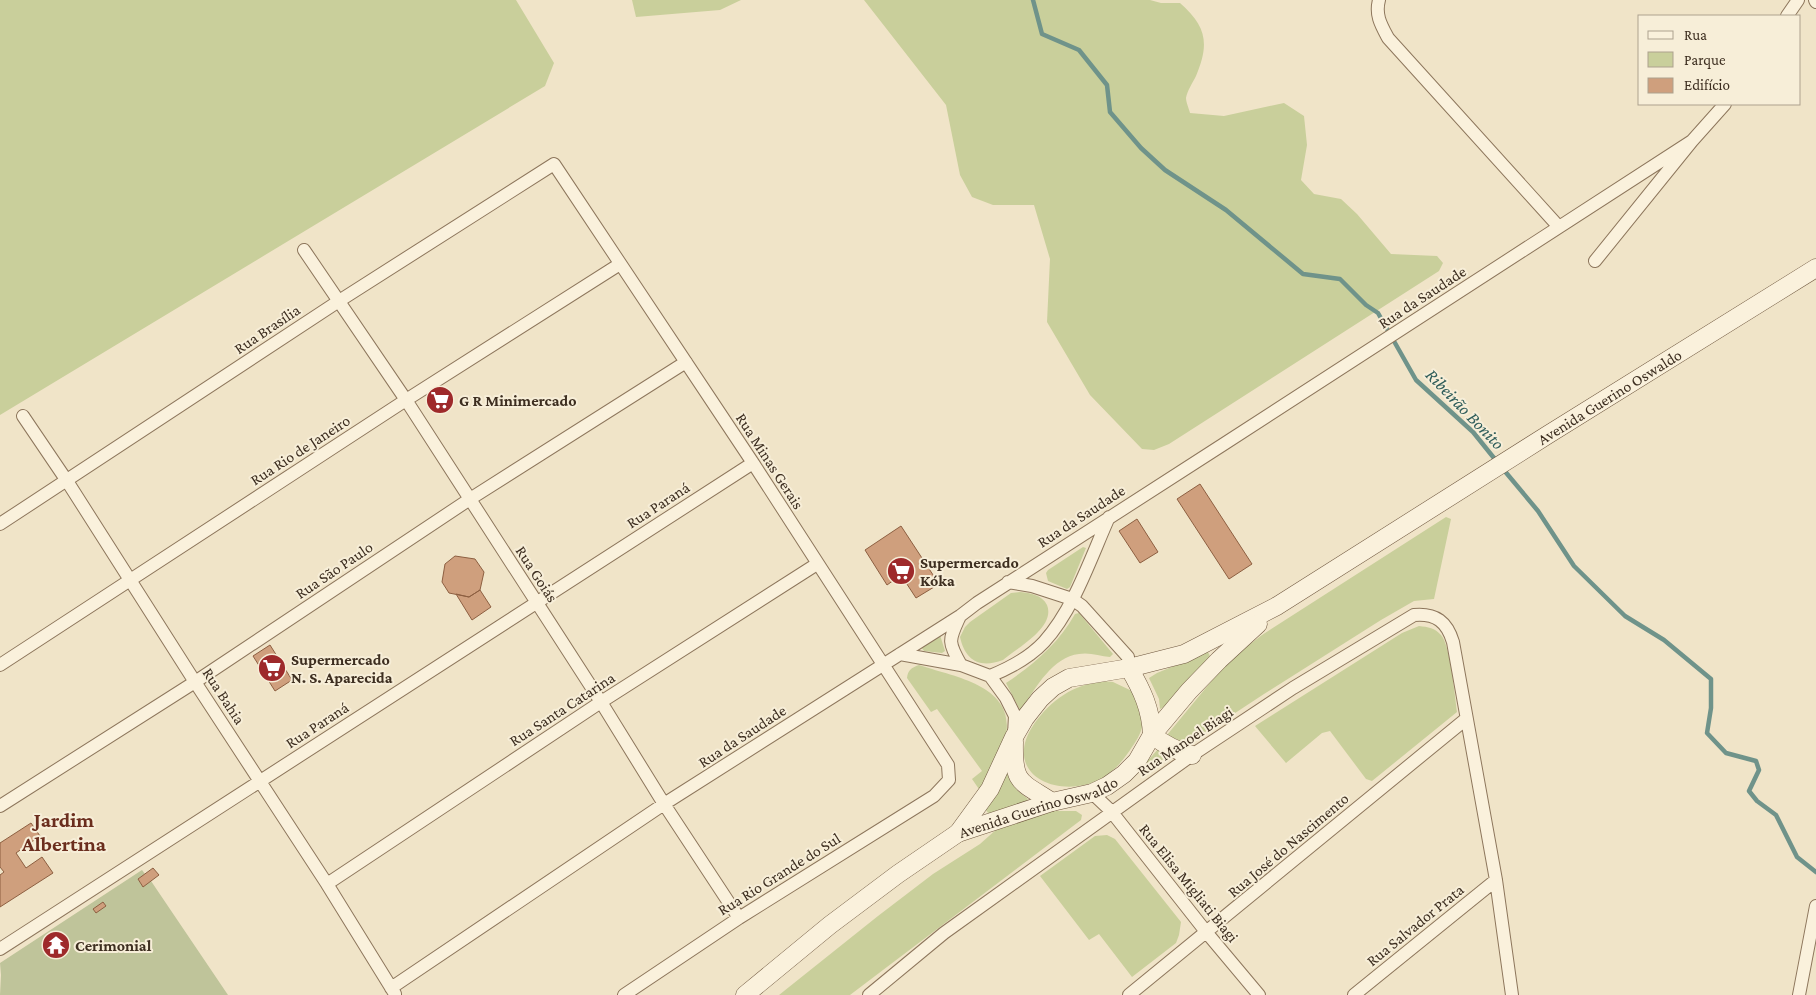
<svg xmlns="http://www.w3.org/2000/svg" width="1816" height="995" font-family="'Crimson Pro',serif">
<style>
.green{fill:#c9cf9b}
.cemetery{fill:#bfc49a}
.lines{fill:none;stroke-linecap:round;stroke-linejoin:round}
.stream{stroke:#6f938a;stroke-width:4.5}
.building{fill:#cf9f7d;stroke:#8d5f41}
.minor-casing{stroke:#8d765c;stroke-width:14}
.secondary-casing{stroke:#6f573f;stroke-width:19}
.minor{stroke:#faf1dc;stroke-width:12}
.secondary{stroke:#faf1dc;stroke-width:18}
.labels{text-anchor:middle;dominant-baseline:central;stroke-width:4;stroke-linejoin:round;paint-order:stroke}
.street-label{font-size:16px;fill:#3d2e20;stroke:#f7eed8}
.poi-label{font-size:16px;font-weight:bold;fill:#3d2e20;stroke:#f7eed8;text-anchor:start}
.water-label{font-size:18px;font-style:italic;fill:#2f5d5a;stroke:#f7eed8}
.district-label{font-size:21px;font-weight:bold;fill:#6b2e1e;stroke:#f7eed8}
</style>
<rect width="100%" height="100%" fill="#f0e4c8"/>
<path class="green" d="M 0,0 L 516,0 L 554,63 L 545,86 L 0,415 Z
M 632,0 L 741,0 L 720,10 L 636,17 Z
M 864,0 L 1150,0 L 1161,3 L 1180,3 C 1206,26 1210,43 1196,76 C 1193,82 1187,91 1186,98 C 1186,102 1189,109 1190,113 L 1224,116 L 1284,103 L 1304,116 L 1307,145 L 1301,180 L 1314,194 L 1341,199 L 1357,214 L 1391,254 L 1437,256 L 1443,263 L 1439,271 L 1169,444 L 1154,450 L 1142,449 L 1090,395 L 1047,322 L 1050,259 L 1034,205 L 993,205 L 972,197 L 960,175 L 946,105 Z
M 1446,517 L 1451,519 L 1434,599 L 1414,601 L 1381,620 L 1264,694 L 1191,742 C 1180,743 1173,744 1167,735 L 1228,661 L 1262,635 Z
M 1083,547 L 1086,548 L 1070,587 L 1067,589 L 1048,581 L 1046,573 L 1048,570 Z
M 1020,592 C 1031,593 1042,595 1047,605 C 1056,627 1017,648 1003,660 C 979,669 965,660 960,637 L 965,627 L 970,622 L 1011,593 Z
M 1079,613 L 1113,654 L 1110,657 C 1100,656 1089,652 1079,654 C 1053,657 1036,687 1023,707 L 1020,710 L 1006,683 C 1033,665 1059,643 1075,614 Z
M 1419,626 C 1428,627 1435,628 1441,635 C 1450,644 1455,697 1457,712 L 1372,781 L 1366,779 L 1330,731 L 1322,733 L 1286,763 L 1255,726 L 1402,633 Z
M 940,635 L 945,651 L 942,653 L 924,651 L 921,647 Z
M 1208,652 L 1210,656 L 1164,707 L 1160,709 L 1159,699 L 1149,678 L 1157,673 Z
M 919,665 C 954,677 1015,685 1006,735 C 1003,749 988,777 981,792 L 972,779 L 982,771 L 937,709 L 931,712 L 907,678 C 908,670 911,668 919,665 Z
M 1103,681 L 1113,682 L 1132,691 C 1135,698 1141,707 1143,715 C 1145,726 1138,739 1132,747 C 1123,761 1112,774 1097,781 C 1055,799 1001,773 1034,724 C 1052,699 1073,685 1103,681 Z
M 1159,748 L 1168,756 L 1147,770 L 1143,766 Z
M 1008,773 L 1017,790 L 1028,799 L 1026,802 L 989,814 L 985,809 L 998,793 L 1004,776 Z
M 1041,811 L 1076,811 L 1082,815 L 1081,820 L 850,995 L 779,995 L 878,916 L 933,874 L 980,844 L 998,828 Z
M 1107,835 L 1115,839 L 1181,922 L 1179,935 L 1176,943 L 1132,977 L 1099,934 L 1089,940 L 1040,876 L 1095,836 Z"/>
<path class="cemetery" d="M 142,870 L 145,874 L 138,879 L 143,886 L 151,881 L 228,995 L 0,995 L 1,975 L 0,963 Z"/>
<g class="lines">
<path class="stream" d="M 1033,0 L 1042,34 L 1079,50 L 1107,85 L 1110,112 L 1141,148 L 1165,170 L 1226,210 L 1303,274 L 1340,279 L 1366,305 L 1378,313 L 1416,380 L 1473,432 L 1498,463
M 1503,469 L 1538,511 L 1574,566 L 1625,616 L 1664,640 L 1711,679 L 1711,708 L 1707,733 L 1726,753 L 1756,761 L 1759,770 L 1749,791 L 1757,801 L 1776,815 L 1797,857 L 1816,872"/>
</g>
<path class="building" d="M 1200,484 L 1252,564 L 1229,579 L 1177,499 Z
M 1137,519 L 1158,552 L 1140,563 L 1119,531 Z
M 901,526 L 939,584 L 916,598 L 901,575 L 887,585 L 865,550 Z
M 455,556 L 475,559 L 484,572 L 480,590 L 469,597 L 449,593 L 442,582 L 445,564 Z
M 480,590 L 491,607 L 472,620 L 456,594 L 469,597 Z
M 270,645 L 292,680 L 275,691 L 253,656 Z
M 31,823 L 40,836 L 16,853 L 26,868 L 42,857 L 53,873 L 0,907 L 0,875 L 4,872 L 0,867 L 0,843 Z
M 153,868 L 159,875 L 143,887 L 138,879 Z
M 103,902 L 106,906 L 96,913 L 93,909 Z
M 61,934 L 68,944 L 52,955 L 45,945 Z"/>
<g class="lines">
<defs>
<path id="minor" d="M 1379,0 C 1375,15 1381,25 1388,38 L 1559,227
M 1815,0 L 1816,2
M 1787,16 L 1798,0
M 304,250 L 406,400 L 601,702 L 664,804 L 739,918
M 1595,261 L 1692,141 L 1725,104
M 23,416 L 67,481 L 195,682 L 327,884 L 395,994
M 0,524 L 339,301 L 554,164 L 753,463 L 948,765 L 949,780 L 934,796 L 739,918 L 624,995
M 1008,582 L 1032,586 L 1072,599 L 1082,606 L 1128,657 L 1129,668
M 960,616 C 949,640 947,641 961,665
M 900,654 L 961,665 L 990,676 L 1006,698 L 1015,716 L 1014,734
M 0,665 L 406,400 L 620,264
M 990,676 C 1010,668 1029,658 1044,642 C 1074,609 1091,557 1109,517
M 1092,793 L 1111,811 L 1207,933 L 1259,995
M 0,806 L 195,682 L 470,499 L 686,362
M 327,884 L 601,702 L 817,564
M 0,949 L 753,463
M 391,988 L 664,804 L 960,616 L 977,603 C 1216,450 1453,295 1692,141
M 869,995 L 944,933 L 1192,755 L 1293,688 L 1414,615 C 1436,613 1447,622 1453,642 L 1496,880 L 1512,995
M 1129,995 L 1466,719
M 1354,995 L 1496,880
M 1799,995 L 1816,906"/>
<g id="secondary">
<path d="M 1129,668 C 1142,690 1151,709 1152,735"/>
<path d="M 1152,735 C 1165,745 1176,751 1192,755"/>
<path d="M 1014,742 C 1013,784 1020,781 1052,802"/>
<path id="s1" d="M 958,833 L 990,789 L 1014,737 L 1025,718 L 1040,699 L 1053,687 L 1069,678 L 1129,668 L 1184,654 L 1277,606 L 1549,434 L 1816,268"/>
<path id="s2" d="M 745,995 L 830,925 L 898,874 L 958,833 L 1052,802 L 1092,793 L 1107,786 L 1124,774 L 1137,761 L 1152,735 L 1189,691 L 1219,660 L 1258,624"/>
</g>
</defs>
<use href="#minor" class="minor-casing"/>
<use href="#secondary" class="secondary-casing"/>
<use href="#minor" class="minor"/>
<use href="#secondary" class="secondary"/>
</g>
<defs>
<symbol id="supermarket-disc" viewBox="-11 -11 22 22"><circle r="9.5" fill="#9e2a2b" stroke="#f7eed8"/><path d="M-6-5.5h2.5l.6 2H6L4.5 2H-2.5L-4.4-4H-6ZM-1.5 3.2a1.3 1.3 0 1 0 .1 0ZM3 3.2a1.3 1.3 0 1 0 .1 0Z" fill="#fff"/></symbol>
<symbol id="temple-disc" viewBox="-11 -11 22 22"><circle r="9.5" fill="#9e2a2b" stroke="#f7eed8"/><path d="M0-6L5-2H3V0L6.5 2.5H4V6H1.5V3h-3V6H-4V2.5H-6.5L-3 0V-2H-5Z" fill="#fff"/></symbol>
</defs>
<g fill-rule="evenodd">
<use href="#supermarket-disc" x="424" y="384" width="32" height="32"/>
<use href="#supermarket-disc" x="885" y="555" width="32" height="32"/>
<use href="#supermarket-disc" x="256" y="652" width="32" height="32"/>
<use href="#temple-disc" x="40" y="929" width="32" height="32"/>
</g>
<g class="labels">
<g class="street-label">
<text transform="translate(1422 297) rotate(-33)">Rua da Saudade</text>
<text transform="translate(267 329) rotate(-34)">Rua Brasília</text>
<text stroke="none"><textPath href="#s1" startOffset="809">Avenida Guerino Oswaldo</textPath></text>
<text transform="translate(300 450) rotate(-33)">Rua Rio de Janeiro</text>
<text transform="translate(770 461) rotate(57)">Rua Minas Gerais</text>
<text transform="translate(658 505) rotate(-33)">Rua Paraná</text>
<text transform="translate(1081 516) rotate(-33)">Rua da Saudade</text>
<text transform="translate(334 570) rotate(-34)">Rua São Paulo</text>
<text transform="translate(537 574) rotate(57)">Rua Goiás</text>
<text transform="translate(224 696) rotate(57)">Rua Bahia</text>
<text transform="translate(562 709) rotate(-33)">Rua Santa Catarina</text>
<text transform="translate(317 725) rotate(-33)">Rua Paraná</text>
<text transform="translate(742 736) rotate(-33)">Rua da Saudade</text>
<text transform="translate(1185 741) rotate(-34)">Rua Manoel Biagi</text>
<text stroke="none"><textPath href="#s2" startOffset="352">Avenida Guerino Oswaldo</textPath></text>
<text transform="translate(1288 845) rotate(-40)">Rua José do Nascimento</text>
<text transform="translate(779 874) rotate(-32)">Rua Rio Grande do Sul</text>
<text transform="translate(1189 883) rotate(51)">Rua Elisa Migliati Biagi</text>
<text transform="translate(1415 925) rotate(-39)">Rua Salvador Prata</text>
</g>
<g class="poi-label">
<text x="459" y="400">G R Minimercado</text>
<text x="920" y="562">Supermercado<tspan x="920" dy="18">Kóka</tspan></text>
<text x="291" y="659">Supermercado<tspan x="291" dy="18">N. S. Aparecida</tspan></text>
<text x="75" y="945">Cerimonial</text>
</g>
<g class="water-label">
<text transform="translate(1465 409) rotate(46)">Ribeirão Bonito</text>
</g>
<g class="district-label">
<text x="64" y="820">Jardim<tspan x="64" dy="24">Albertina</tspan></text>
</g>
</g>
<rect x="1638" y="15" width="162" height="90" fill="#f7eed8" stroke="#ada18e"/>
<rect x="1648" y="31" width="25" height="8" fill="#faf1dc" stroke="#ada18e"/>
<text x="1684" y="40" font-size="15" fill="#3d2e20">Rua</text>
<rect x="1648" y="52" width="25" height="15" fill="#c9cf9b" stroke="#ada18e"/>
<text x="1684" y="65" font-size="15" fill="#3d2e20">Parque</text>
<rect x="1648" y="78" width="25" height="15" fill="#cf9f7d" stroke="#ada18e"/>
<text x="1684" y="90" font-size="15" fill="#3d2e20">Edifício</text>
</svg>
